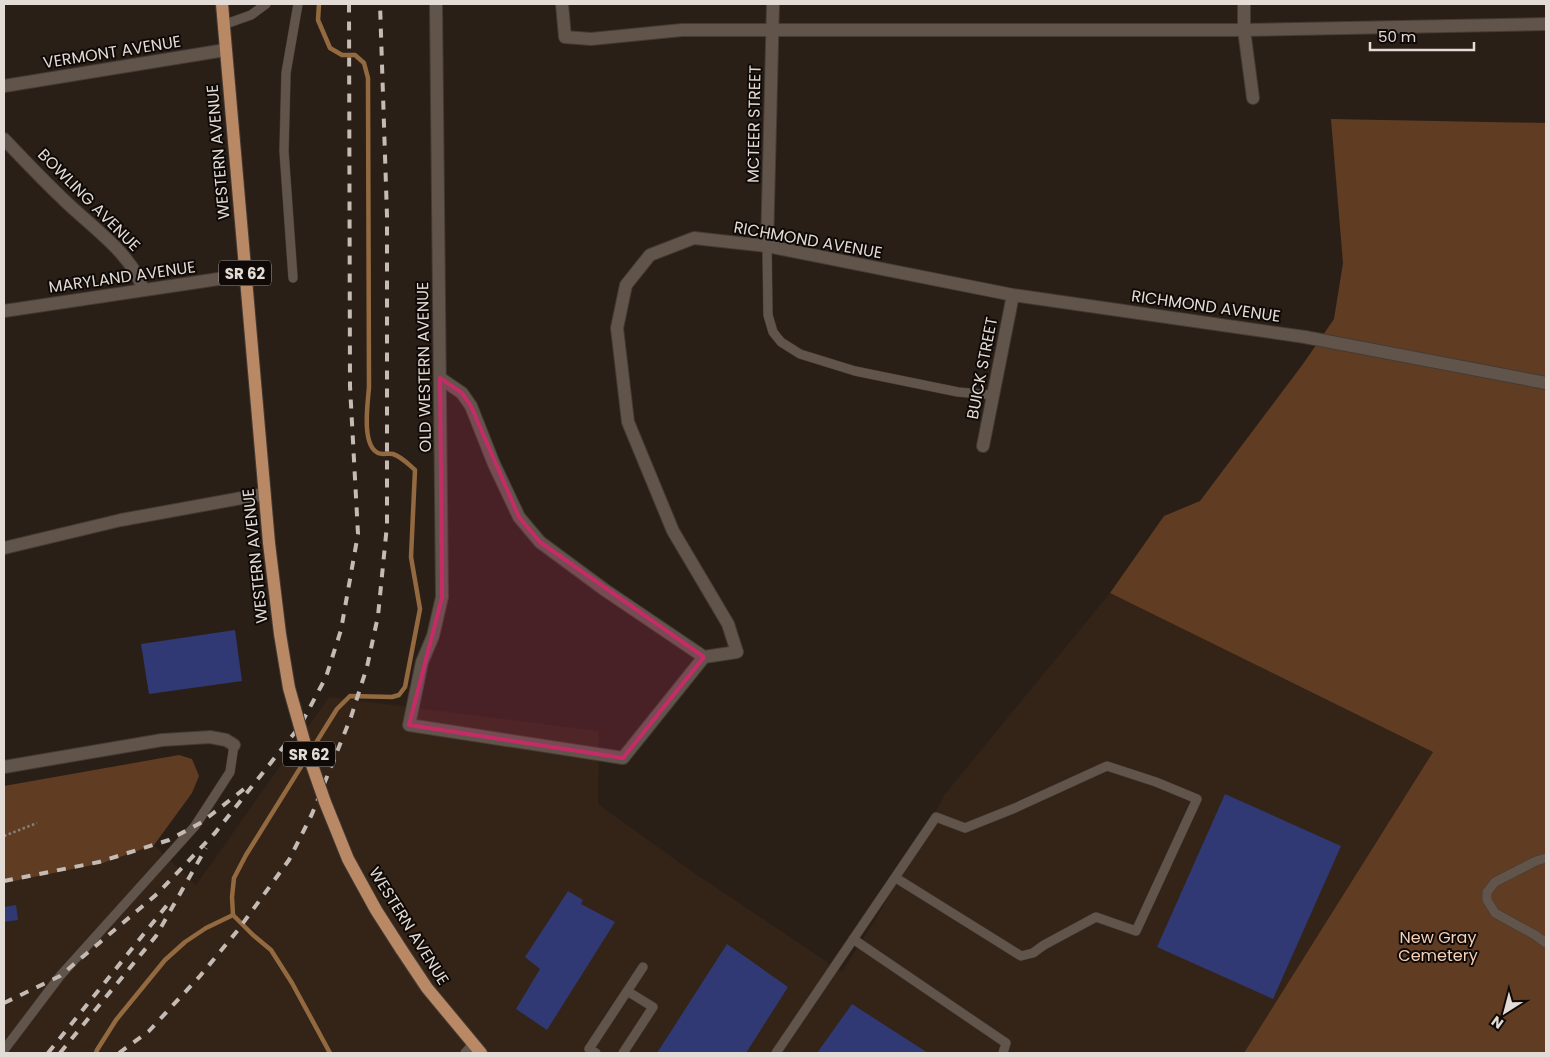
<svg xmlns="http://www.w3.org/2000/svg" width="1550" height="1057" font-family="Poppins,sans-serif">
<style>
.built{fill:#342317}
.green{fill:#603d22}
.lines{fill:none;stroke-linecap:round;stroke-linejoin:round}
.stream{stroke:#936a40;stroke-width:4.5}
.building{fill:#303973}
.service-casing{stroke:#443b35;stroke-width:10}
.minor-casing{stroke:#443b35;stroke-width:14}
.primary-casing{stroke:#443b35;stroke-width:14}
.path{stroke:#887f78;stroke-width:2.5;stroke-dasharray:2.5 2.5;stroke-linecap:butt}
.service{stroke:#61544b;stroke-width:9}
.minor{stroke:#61544b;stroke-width:12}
.primary{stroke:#b98864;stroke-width:12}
.rail{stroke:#c4bbb5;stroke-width:4;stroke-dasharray:9 9;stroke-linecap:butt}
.primary-bridge-casing{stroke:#443b35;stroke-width:14;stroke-linecap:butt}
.primary-bridge{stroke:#b98864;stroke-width:12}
.marked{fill:#c52c67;fill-opacity:0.2;stroke:#c52c67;stroke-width:4;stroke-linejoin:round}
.labels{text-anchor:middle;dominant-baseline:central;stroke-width:4;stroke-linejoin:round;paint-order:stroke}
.shield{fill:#0f0a07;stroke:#a39c97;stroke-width:1}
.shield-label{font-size:15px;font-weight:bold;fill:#e3dbd5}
.street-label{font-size:16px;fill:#e3dbd5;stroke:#0f0a07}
.park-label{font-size:16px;fill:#f4d0b7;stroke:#0f0a07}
</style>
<rect width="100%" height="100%" fill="#2a1f17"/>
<path class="built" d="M 1110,593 L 1433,752 L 1244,1053 L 4,1053 L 4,883 L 103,863 L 154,845 L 196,885 L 329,697 L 599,731 L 598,804 L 684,866 L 842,972 L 878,915 L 945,794 Z"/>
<path class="green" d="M 1331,119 L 1546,123 L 1546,1053 L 1244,1053 L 1433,752 L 1110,593 L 1164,516 L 1200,501 L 1303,364 L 1334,319 L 1343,263 Z
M 179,755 L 192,759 L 199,776 L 192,793 L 154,845 L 103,863 L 4,883 L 4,786 Z"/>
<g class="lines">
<path class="stream" d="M 319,4 L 318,20 L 330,48 L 342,55 L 355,55 L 364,63 L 368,78 L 369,387 C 368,402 361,445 378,453 C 382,455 388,453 393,454 C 402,457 408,464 415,470 L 411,557 L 420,609 L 405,687 L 399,695 L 392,697 L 350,696 L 337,709 L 246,855 L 234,878 L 232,897 L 233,915 L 253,935 L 271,950 L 292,983 L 330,1053
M 96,1053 L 97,1050 L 116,1020 L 165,960 L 185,942 L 206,928 L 233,915"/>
</g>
<path class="building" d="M 235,630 L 242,681 L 149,694 L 141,644 Z
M 1225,794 L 1341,846 L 1273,999 L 1157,947 Z
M 568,891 L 583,900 L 581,904 L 615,922 L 547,1030 L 516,1009 L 540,969 L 525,957 Z
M 16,905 L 18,920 L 4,922 L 4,907 Z
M 727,944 L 788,987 L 746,1053 L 657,1053 Z
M 852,1004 L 928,1053 L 817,1053 Z"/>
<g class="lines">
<defs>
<path id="service" d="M 223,25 L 251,15 L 266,4
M 767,246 L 768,315 L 773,332 L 781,342 L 800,354 L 855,371 L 958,392 L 992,395
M 293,278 L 284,151 L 286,73 L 298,4
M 1546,858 L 1536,861 L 1495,882 L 1487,892 L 1487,900 L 1495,913 L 1535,935 L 1546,943
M 853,939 L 1006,1043 L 1003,1053
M 4,1050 L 60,976 L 195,826 L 230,772 L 234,745
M 465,1053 L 472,1045
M 596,1053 L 589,1049 L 643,967
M 623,1053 L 653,1007 L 627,991
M 776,1053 L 936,817 L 965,828 L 1015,808 L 1107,766 L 1156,782 L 1197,799 L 1136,931 L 1096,917 L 1044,945 L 1033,953 L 1021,956 L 896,878"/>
<path id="minor" d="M 436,4 L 442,597 L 433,636 L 422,662 L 409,725 L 623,758 L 704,657
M 562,4 L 565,37 L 591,39 L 682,30 L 1244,30 L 1546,24
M 1244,4 L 1244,30 L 1253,98
M 4,86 L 225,50
M 4,139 C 23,159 43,180 63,199 C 89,225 133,254 143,290
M 767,246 L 773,4
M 4,311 L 245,275
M 440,378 L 462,393 L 471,406 L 494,464 L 519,517 L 540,542 L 605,590 L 704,657 L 737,652 L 728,624 L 673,531 L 628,422 L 617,328 L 626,285 L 650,255 L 694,238 L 767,246 L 1013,295 L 1305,337 L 1546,383
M 983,446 L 1013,295
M 4,548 L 121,520 L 264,494
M 4,767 L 162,740 L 210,737 L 226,740 L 234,745"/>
<path id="primary" d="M 222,4 L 269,543
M 401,949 L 427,988 L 481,1053"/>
</defs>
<use href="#service" class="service-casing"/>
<use href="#minor" class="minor-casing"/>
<use href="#primary" class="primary-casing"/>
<path class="path" d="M 4,836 L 37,823"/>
<use href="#service" class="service"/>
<use href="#minor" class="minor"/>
<use href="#primary" class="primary"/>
<path class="rail" d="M 4,881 L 99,862 L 169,840 L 202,822 L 244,789
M 4,1003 L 60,976 L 157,894 L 215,833 L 300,726 L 326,677 L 341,630 L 358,534 L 350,386 L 349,4
M 48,1053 L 168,904
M 60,1053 L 156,936 L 206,848
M 119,1053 L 149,1031 L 200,976 L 238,930 L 289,860 L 312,814 L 351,717 L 367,667 L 378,616 L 387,525 L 387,216 L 380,4"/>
<defs>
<path id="primary-bridge" d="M 269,543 L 280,634 L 289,688 L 306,748 L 325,802 L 348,859 L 376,910 L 401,949"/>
</defs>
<use href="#primary-bridge" class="primary-bridge-casing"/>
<use href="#primary-bridge" class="primary-bridge"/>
</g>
<path class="marked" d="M 440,378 L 462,393 L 471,406 L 519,517 L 540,542 L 704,657 L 623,758 L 409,725 L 442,597 Z"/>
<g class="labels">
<g class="shield">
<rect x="219" y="260.5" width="52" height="25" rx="4"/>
<rect x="283" y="741.5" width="52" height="25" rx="4"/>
</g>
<g class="shield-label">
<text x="245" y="273">SR 62</text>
<text x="309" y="754">SR 62</text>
</g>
<g class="street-label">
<text transform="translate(112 52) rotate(-9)">VERMONT AVENUE</text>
<text transform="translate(754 124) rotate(-89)">MCTEER STREET</text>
<text transform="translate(218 152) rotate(-95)">WESTERN AVENUE</text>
<text transform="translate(89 200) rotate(45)">BOWLING AVENUE</text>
<text transform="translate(808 240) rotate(10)">RICHMOND AVENUE</text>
<text transform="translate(122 277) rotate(-8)">MARYLAND AVENUE</text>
<text transform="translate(1206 306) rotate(8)">RICHMOND AVENUE</text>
<text transform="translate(424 367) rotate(-91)">OLD WESTERN AVENUE</text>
<text transform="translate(982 368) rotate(-79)">BUICK STREET</text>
<text transform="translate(255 556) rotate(-96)">WESTERN AVENUE</text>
<text transform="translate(409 926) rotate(58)">WESTERN AVENUE</text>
</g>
<g class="park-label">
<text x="1438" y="937">New Gray<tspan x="1438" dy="18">Cemetery</tspan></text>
</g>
</g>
<rect width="1550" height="1057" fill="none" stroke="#e3dbd5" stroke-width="10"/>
<g transform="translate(1505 1012) rotate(216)" stroke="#0f0a07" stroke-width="4" paint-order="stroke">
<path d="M0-4L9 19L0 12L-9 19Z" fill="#e3dbd5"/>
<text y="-8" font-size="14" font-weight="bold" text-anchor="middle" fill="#e3dbd5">N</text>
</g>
<path d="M1370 42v8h104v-8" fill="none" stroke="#e3dbd5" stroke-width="2.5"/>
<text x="1378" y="42" font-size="15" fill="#e3dbd5" stroke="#0f0a07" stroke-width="4" paint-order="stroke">50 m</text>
</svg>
